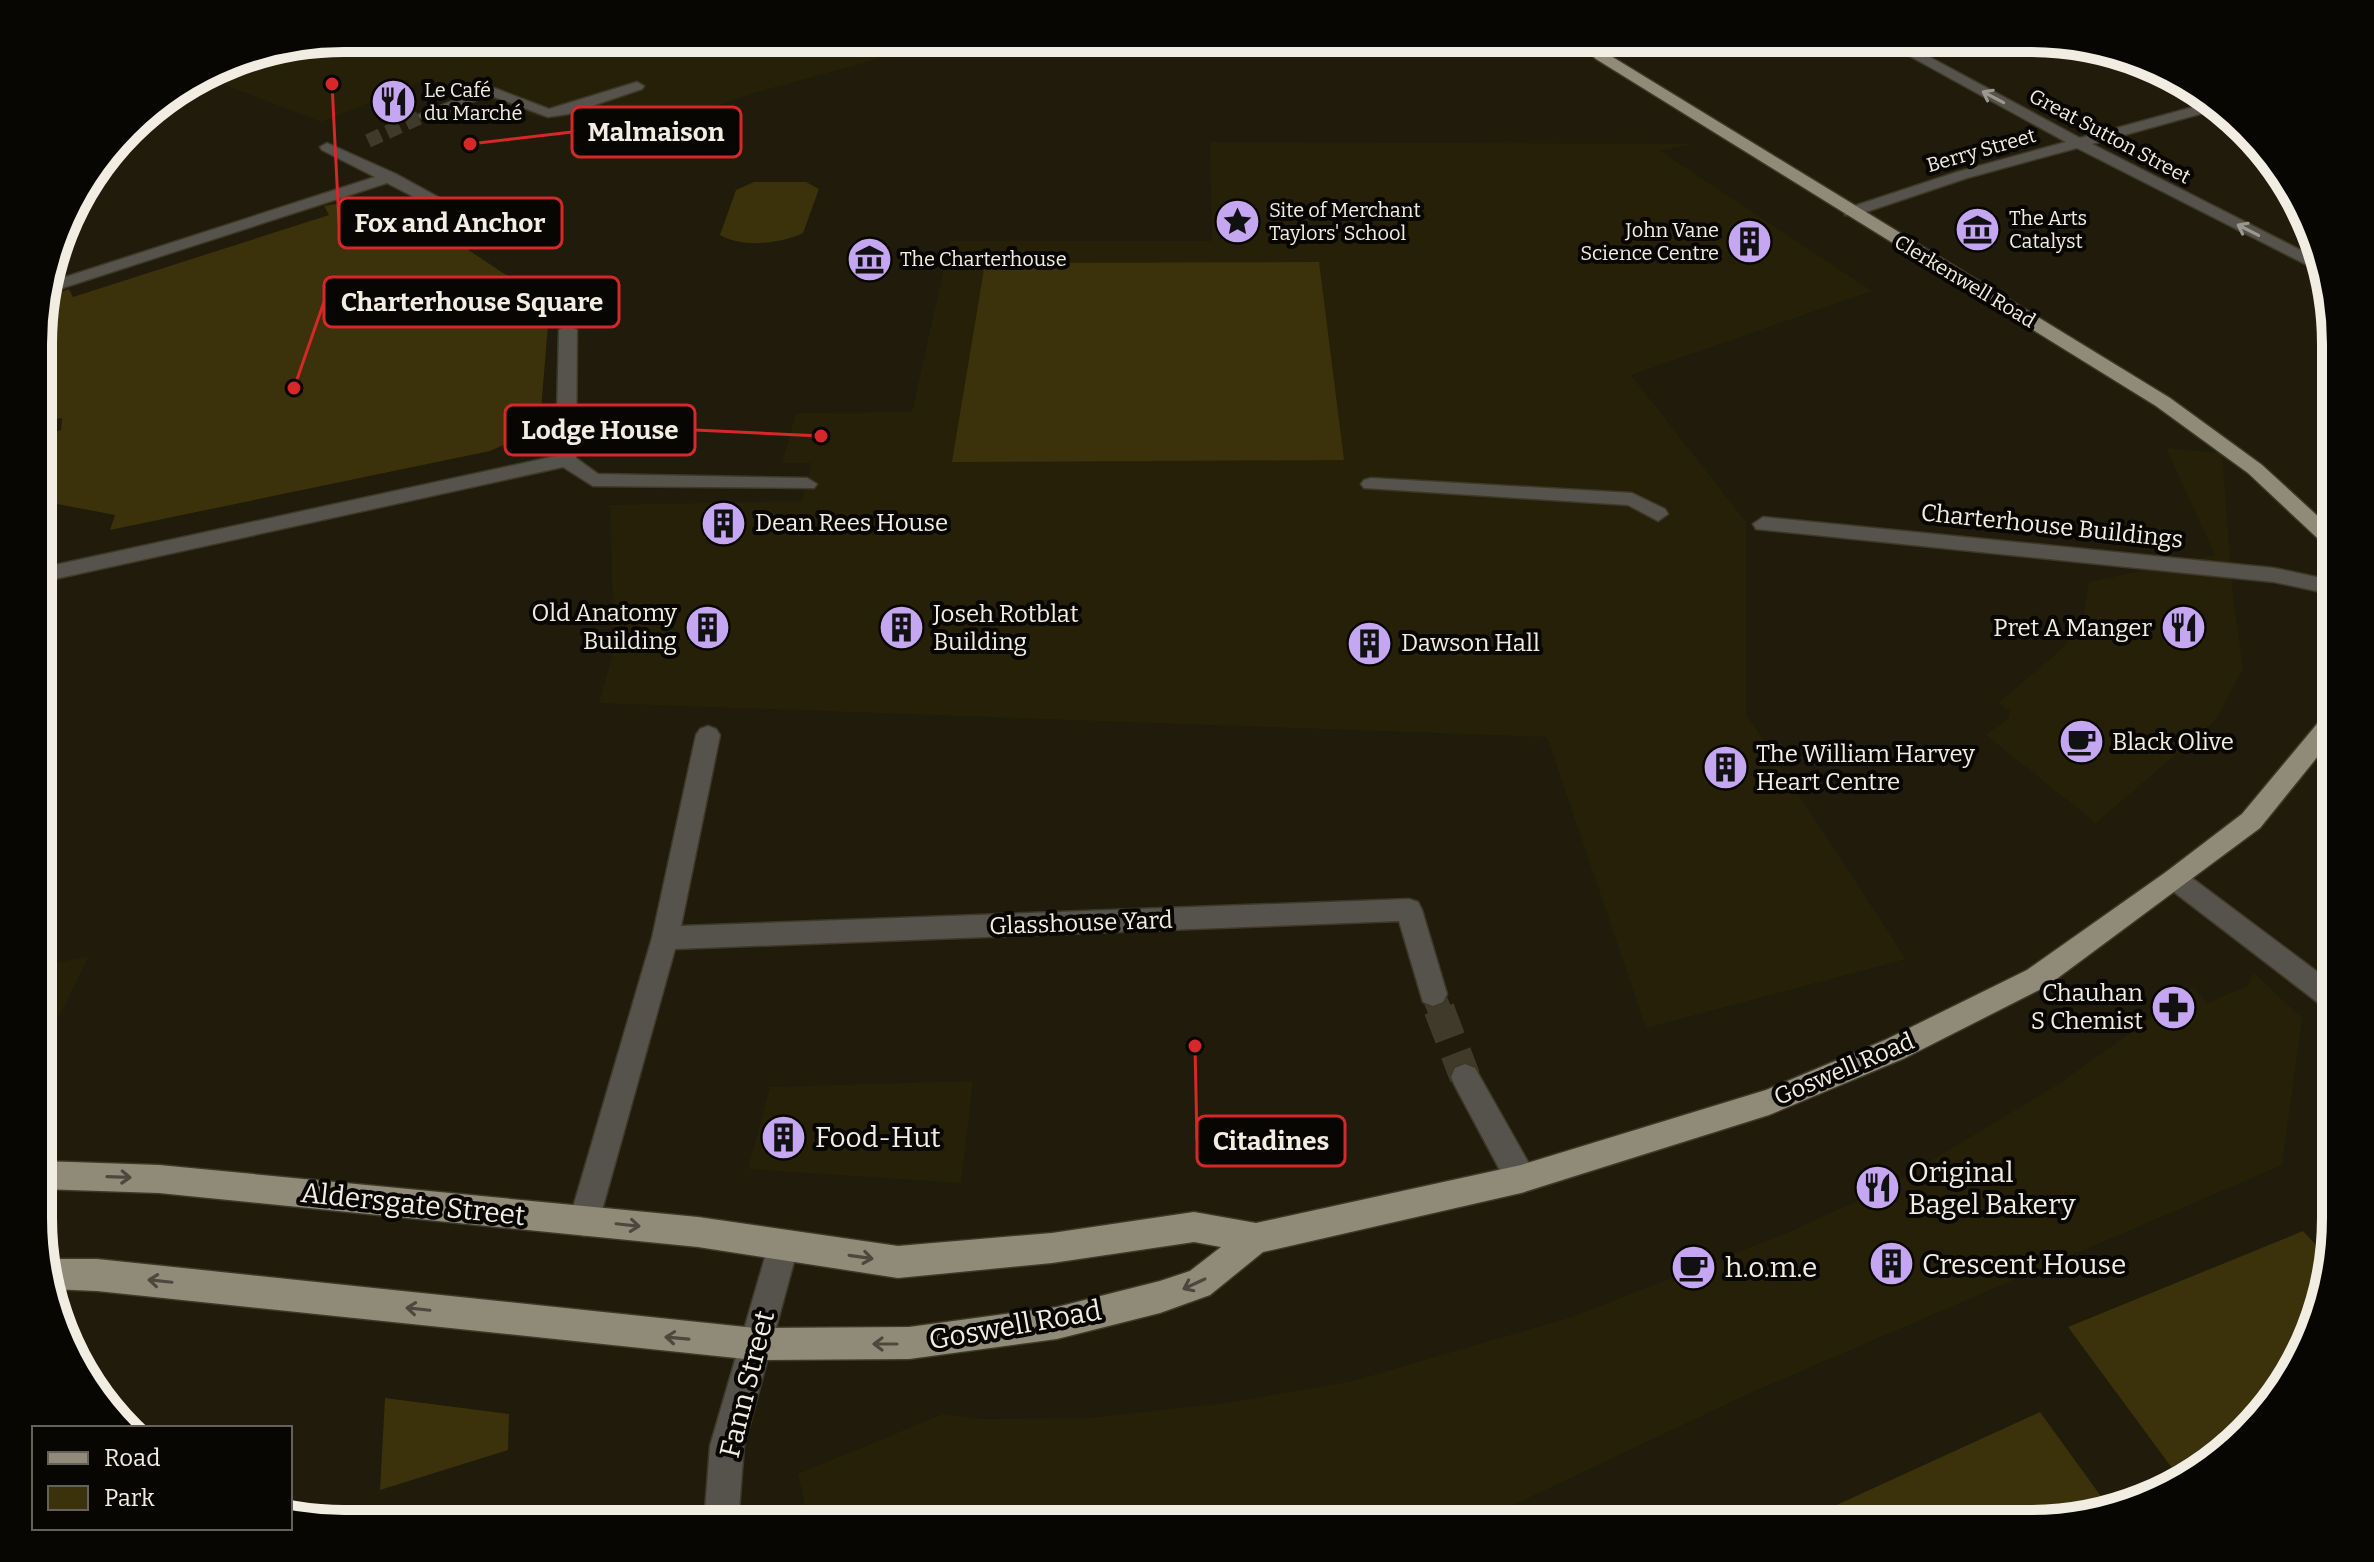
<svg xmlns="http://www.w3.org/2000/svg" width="2374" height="1562" font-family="Bitter,serif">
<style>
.built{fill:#272008}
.green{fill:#3b310b}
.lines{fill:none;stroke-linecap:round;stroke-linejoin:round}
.minor-tunnel-far2{stroke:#3f3a2a;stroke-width:14;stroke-dasharray:14 7;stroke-linecap:butt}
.minor-tunnel-far1{stroke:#3f3a2a;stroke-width:24;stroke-dasharray:24 12;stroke-linecap:butt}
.minor-tunnel{stroke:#3f3a2a;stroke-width:31;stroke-dasharray:31 16;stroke-linecap:butt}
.minor-casing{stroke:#3d3828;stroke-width:3}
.major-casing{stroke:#3d3828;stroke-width:3}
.minor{fill:#55534b;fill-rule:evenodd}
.major{fill:#908a79;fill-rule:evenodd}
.oneway{stroke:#9b988f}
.oneway2{stroke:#4c483e}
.labels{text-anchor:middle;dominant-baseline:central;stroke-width:8;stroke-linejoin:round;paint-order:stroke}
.far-poi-label{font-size:20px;fill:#f1ede2;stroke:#080602;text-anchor:start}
.far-street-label{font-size:20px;fill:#f1ede2;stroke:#080602}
.poi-label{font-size:24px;fill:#f1ede2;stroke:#080602;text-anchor:start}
.street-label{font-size:24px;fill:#f1ede2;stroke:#080602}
.near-poi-label{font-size:28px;fill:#f1ede2;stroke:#080602;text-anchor:start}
.near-street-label{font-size:28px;fill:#f1ede2;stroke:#080602}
.rim{fill:none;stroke:#f1ede2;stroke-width:10}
.leader{fill:none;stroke:#d62828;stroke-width:3}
.callout-dot{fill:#d62828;stroke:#080602;stroke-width:3}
.callout{fill:#080602;stroke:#d62828;stroke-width:3}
.callout-label{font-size:26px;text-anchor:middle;font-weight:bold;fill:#f1ede2}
</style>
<rect width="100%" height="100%" fill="#201b0a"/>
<path class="built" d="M 344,38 L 934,38 L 864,63 L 754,93 L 627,137 L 573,115 L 559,119 L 530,116 L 487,99 L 478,100 L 429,78 L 321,122 L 202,76 L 227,61 Z
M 1210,142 L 1693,144 L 1660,151 L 1872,291 L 1631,375 L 1746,522 L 1746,714 L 1906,959 L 1646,1028 L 1547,737 L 599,703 L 614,649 L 610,505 L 802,501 L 812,463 L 782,463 L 796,413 L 912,412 L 950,241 L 1212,241 Z
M 2166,448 L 2222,453 L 2233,598 L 2243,668 L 2216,720 L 2096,823 L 1986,735 L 2008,719 L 2010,711 L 1998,703 L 2055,655 L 2082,626 L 2089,582 L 2215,555 Z
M 89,956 L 64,1007 L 41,1043 L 41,966 Z
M 2253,972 L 2302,1018 L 2282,1165 L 1750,1393 L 1473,1524 L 809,1524 L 798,1474 L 943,1414 L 978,1419 L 1088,1418 L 1226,1403 L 1353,1381 L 1575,1316 L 1789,1232 L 1887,1187 L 2062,1082 L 2193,987 L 2208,1003 L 2249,985 Z
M 973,1081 L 961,1183 L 748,1169 L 770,1087 Z"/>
<path class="green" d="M 754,182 L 806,182 L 819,189 L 803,233 C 780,244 742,248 720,235 L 736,190 Z
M 373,197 L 392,199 L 503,273 L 524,283 L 549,313 L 539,434 L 517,439 L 490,451 L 110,530 L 115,515 L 57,504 L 43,504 L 48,434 L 61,430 L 62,418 L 47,421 L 44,359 L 54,354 L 57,348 L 48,345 L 54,294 L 69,289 L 73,297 L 329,215 L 324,206 Z
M 1319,262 L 1344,460 L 952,462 L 985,263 Z
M 2303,1231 L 2331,1261 L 2320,1316 L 2284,1389 L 2183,1483 L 2068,1327 Z
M 385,1398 L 509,1414 L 508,1450 L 380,1490 Z
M 2040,1412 L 2108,1506 L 2050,1523 L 1797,1523 Z"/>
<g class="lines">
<path class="minor-tunnel-far2" d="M 368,141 L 425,115"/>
<path class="minor-tunnel-far1" d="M 1433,994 L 1440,1011"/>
<path class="minor-tunnel" d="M 1439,1009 L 1465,1077"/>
<defs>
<path id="minor" d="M 1877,38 L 1894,38 L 2080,138 L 2212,102 L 2218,109 L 2092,144 L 2316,258 L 2319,271 L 2077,148 L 1967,178 L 1857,215 L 1845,215 L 1845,209 L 1957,172 L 2066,142 Z
M 637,82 L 644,86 L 642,89 L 568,114 L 548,117 L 489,95 L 430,118 L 420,118 L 418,115 L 489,86 L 549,109 Z
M 327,143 L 396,174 L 502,232 L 494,237 L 488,235 L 387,183 L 44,294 L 47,283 L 375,177 L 322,150 L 320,147 Z
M 568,325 L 577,330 L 576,458 L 598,474 L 807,478 L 817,484 L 814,488 L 593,486 L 563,467 L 41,582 L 41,568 L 556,456 L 559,330 Z
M 1371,478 L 1632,493 L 1665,509 L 1668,514 L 1658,521 L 1628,505 L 1364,488 L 1361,484 L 1364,480 Z
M 1763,517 L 2274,568 L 2335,581 L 2335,595 L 2274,582 L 1756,529 L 1753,524 Z
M 708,726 L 716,729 L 720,735 L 681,926 L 1409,899 L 1418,902 L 1422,910 L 1447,994 L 1443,1002 L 1433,1006 L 1423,1002 L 1399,921 L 675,949 L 599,1221 L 595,1232 L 584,1236 L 573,1232 L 569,1221 L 652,938 L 696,735 L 700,729 Z
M 2175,869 L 2184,872 L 2335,985 L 2335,1012 L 2325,1008 L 2166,886 L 2162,879 L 2166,872 Z
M 1465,1064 L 1475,1068 L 1532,1169 L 1536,1179 L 1532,1189 L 1521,1193 L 1510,1189 L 1455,1086 L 1451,1077 L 1455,1068 Z
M 783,1232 L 794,1236 L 798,1247 L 744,1446 L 738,1524 L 704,1524 L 710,1446 L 768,1247 L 772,1236 Z"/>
<path id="major" d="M 1573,38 L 1588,38 L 1606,53 L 2170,398 L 2262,465 L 2335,532 L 2335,550 L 2328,548 L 2248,473 L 2156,406 L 1596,59 Z
M 2335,709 L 2335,735 L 2260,828 L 2047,986 L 1905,1058 L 1769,1115 L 1521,1193 L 1263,1252 L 1210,1295 L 1160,1313 L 1057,1339 L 909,1359 L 755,1360 L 97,1291 L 51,1289 L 41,1259 L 97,1259 L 755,1328 L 909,1327 L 1057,1307 L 1160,1281 L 1190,1271 L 1221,1247 L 1194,1242 L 1052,1263 L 898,1278 L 698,1247 L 159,1193 L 41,1189 L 41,1161 L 159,1165 L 698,1217 L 898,1246 L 1052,1233 L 1194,1212 L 1256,1223 L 1521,1165 L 1766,1090 L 1885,1040 L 2027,970 L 2166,872 L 2242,814 L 2327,712 Z"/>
</defs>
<use href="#minor" class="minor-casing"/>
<use href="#major" class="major-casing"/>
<use href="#minor" class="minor"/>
<use href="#major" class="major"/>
</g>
<defs><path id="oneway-shaft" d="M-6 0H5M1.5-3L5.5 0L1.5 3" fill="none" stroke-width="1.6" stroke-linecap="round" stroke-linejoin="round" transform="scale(2)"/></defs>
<g class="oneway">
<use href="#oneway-shaft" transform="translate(1993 97) rotate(-152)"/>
<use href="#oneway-shaft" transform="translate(2248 230) rotate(-153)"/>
</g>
<g class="oneway2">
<use href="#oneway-shaft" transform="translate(119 1177) rotate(2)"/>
<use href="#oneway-shaft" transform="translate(628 1225) rotate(6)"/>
<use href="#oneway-shaft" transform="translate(861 1257) rotate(8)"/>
<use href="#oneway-shaft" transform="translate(160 1281) rotate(-174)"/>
<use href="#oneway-shaft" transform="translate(1194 1284) rotate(155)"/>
<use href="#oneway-shaft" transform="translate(418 1309) rotate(-174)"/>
<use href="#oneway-shaft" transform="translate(677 1338) rotate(-175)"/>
<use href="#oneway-shaft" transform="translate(885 1344) rotate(180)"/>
</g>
<defs>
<symbol id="restaurant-disc" viewBox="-11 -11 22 22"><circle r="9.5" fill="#c5a6f1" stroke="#080602"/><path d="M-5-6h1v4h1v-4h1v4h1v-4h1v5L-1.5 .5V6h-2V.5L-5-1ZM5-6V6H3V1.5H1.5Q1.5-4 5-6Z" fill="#111"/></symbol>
<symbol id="sight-disc" viewBox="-11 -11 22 22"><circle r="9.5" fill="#c5a6f1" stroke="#080602"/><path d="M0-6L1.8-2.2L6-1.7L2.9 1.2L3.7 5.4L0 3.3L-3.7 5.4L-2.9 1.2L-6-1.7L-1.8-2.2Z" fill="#111"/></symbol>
<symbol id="museum-disc" viewBox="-11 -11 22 22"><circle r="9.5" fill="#c5a6f1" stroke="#080602"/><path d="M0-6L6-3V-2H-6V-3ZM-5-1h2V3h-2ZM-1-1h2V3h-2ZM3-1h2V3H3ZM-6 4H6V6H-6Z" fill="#111"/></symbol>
<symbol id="building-disc" viewBox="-11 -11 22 22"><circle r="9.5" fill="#c5a6f1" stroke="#080602"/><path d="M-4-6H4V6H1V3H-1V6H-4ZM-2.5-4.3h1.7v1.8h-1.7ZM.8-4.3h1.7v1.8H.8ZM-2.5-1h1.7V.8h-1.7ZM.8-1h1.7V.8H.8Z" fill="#111"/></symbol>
<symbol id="cafe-disc" viewBox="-11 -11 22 22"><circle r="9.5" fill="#c5a6f1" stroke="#080602"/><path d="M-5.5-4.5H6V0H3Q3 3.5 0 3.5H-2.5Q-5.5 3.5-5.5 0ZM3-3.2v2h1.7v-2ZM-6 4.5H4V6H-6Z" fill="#111"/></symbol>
<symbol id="pharmacy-disc" viewBox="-11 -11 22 22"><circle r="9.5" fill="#c5a6f1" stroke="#080602"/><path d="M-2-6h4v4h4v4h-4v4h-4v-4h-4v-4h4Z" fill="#111"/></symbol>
</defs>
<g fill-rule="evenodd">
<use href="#restaurant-disc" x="368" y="76" width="51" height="51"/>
<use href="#sight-disc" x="1212" y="196" width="51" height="51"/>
<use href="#museum-disc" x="1952" y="204" width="51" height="51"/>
<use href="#building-disc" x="1724" y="216" width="51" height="51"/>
<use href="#museum-disc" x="844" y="234" width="51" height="51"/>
<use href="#building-disc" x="698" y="498" width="51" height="51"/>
<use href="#building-disc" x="682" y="602" width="51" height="51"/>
<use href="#building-disc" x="876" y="602" width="51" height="51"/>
<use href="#restaurant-disc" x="2158" y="602" width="51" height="51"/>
<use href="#building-disc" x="1344" y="618" width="51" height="51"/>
<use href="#cafe-disc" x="2056" y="716" width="51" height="51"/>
<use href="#building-disc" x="1700" y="742" width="51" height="51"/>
<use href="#pharmacy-disc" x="2148" y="982" width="51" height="51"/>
<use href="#building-disc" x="758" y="1112" width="51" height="51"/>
<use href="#restaurant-disc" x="1852" y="1162" width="51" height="51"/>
<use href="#building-disc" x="1866" y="1238" width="51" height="51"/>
<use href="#cafe-disc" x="1668" y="1242" width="51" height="51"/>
</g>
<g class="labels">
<g class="far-poi-label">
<text x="424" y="90">Le Café<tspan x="424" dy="23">du Marché</tspan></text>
<text x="1269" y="210">Site of Merchant<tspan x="1269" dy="23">Taylors' School</tspan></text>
<text x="2009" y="218">The Arts<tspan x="2009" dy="23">Catalyst</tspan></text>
<text x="1719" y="230" text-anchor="end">John Vane<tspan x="1719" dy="23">Science Centre</tspan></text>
<text x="900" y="259">The Charterhouse</text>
</g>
<g class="far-street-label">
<text transform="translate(2110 136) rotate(28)">Great Sutton Street</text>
<text transform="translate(1981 150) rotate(-16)">Berry Street</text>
<text transform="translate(1965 281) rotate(31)">Clerkenwell Road</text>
</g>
<g class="poi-label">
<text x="755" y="523">Dean Rees House</text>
<text x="677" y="613" text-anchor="end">Old Anatomy<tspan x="677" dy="28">Building</tspan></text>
<text x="933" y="614">Joseh Rotblat<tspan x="933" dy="28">Building</tspan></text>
<text x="2152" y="628" text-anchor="end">Pret A Manger</text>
<text x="1401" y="643">Dawson Hall</text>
<text x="2112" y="742">Black Olive</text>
<text x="1756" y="754">The William Harvey<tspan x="1756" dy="28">Heart Centre</tspan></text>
<text x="2143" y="993" text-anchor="end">Chauhan<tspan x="2143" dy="28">S Chemist</tspan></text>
</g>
<g class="street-label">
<text transform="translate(2052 526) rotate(6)">Charterhouse Buildings</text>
<text transform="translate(1081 923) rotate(-2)">Glasshouse Yard</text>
<text transform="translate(1844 1069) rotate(-23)">Goswell Road</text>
</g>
<g class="near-poi-label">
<text x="815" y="1137">Food-Hut</text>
<text x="1908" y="1172">Original<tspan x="1908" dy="32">Bagel Bakery</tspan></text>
<text x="1922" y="1264">Crescent House</text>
<text x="1725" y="1267">h.o.m.e</text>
</g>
<g class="near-street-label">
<text transform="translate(413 1204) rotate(6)">Aldersgate Street</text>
<text transform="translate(1015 1325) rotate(-10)">Goswell Road</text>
<text transform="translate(747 1384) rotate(-76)">Fann Street</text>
</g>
</g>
<path d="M0 0H2374V1562H0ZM344 52H2030A292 292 0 0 1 2322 344V1218A292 292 0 0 1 2030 1510H344A292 292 0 0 1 52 1218V344A292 292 0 0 1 344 52Z" fill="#080602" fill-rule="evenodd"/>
<path class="rim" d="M344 52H2030A292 292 0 0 1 2322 344V1218A292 292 0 0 1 2030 1510H344A292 292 0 0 1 52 1218V344A292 292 0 0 1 344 52Z"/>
<path class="leader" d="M470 144L572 132M332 84L339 223M294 388L324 302M821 436L695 430M1195 1046L1197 1141"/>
<g class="callout-dot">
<circle cx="470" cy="144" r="8"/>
<circle cx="332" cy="84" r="8"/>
<circle cx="294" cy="388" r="8"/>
<circle cx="821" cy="436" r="8"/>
<circle cx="1195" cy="1046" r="8"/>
</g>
<g class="callout">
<rect x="572" y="107" width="169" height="50" rx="8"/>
<rect x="339" y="198" width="223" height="50" rx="8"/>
<rect x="324" y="277" width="295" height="50" rx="8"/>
<rect x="505" y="405" width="190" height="50" rx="8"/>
<rect x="1197" y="1116" width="148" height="50" rx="8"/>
</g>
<g class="callout-label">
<text x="656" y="141">Malmaison</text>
<text x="450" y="232">Fox and Anchor</text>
<text x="472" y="311">Charterhouse Square</text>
<text x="600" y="439">Lodge House</text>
<text x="1271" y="1150">Citadines</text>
</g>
<rect x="32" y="1426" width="260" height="104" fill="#080602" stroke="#65625c" stroke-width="2"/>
<rect x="48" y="1452" width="40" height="12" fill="#908a79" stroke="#65625c" stroke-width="2"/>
<text x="104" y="1466" font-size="24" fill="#f1ede2">Road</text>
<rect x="48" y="1486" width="40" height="24" fill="#3b310b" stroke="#65625c" stroke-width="2"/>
<text x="104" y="1506" font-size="24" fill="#f1ede2">Park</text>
</svg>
